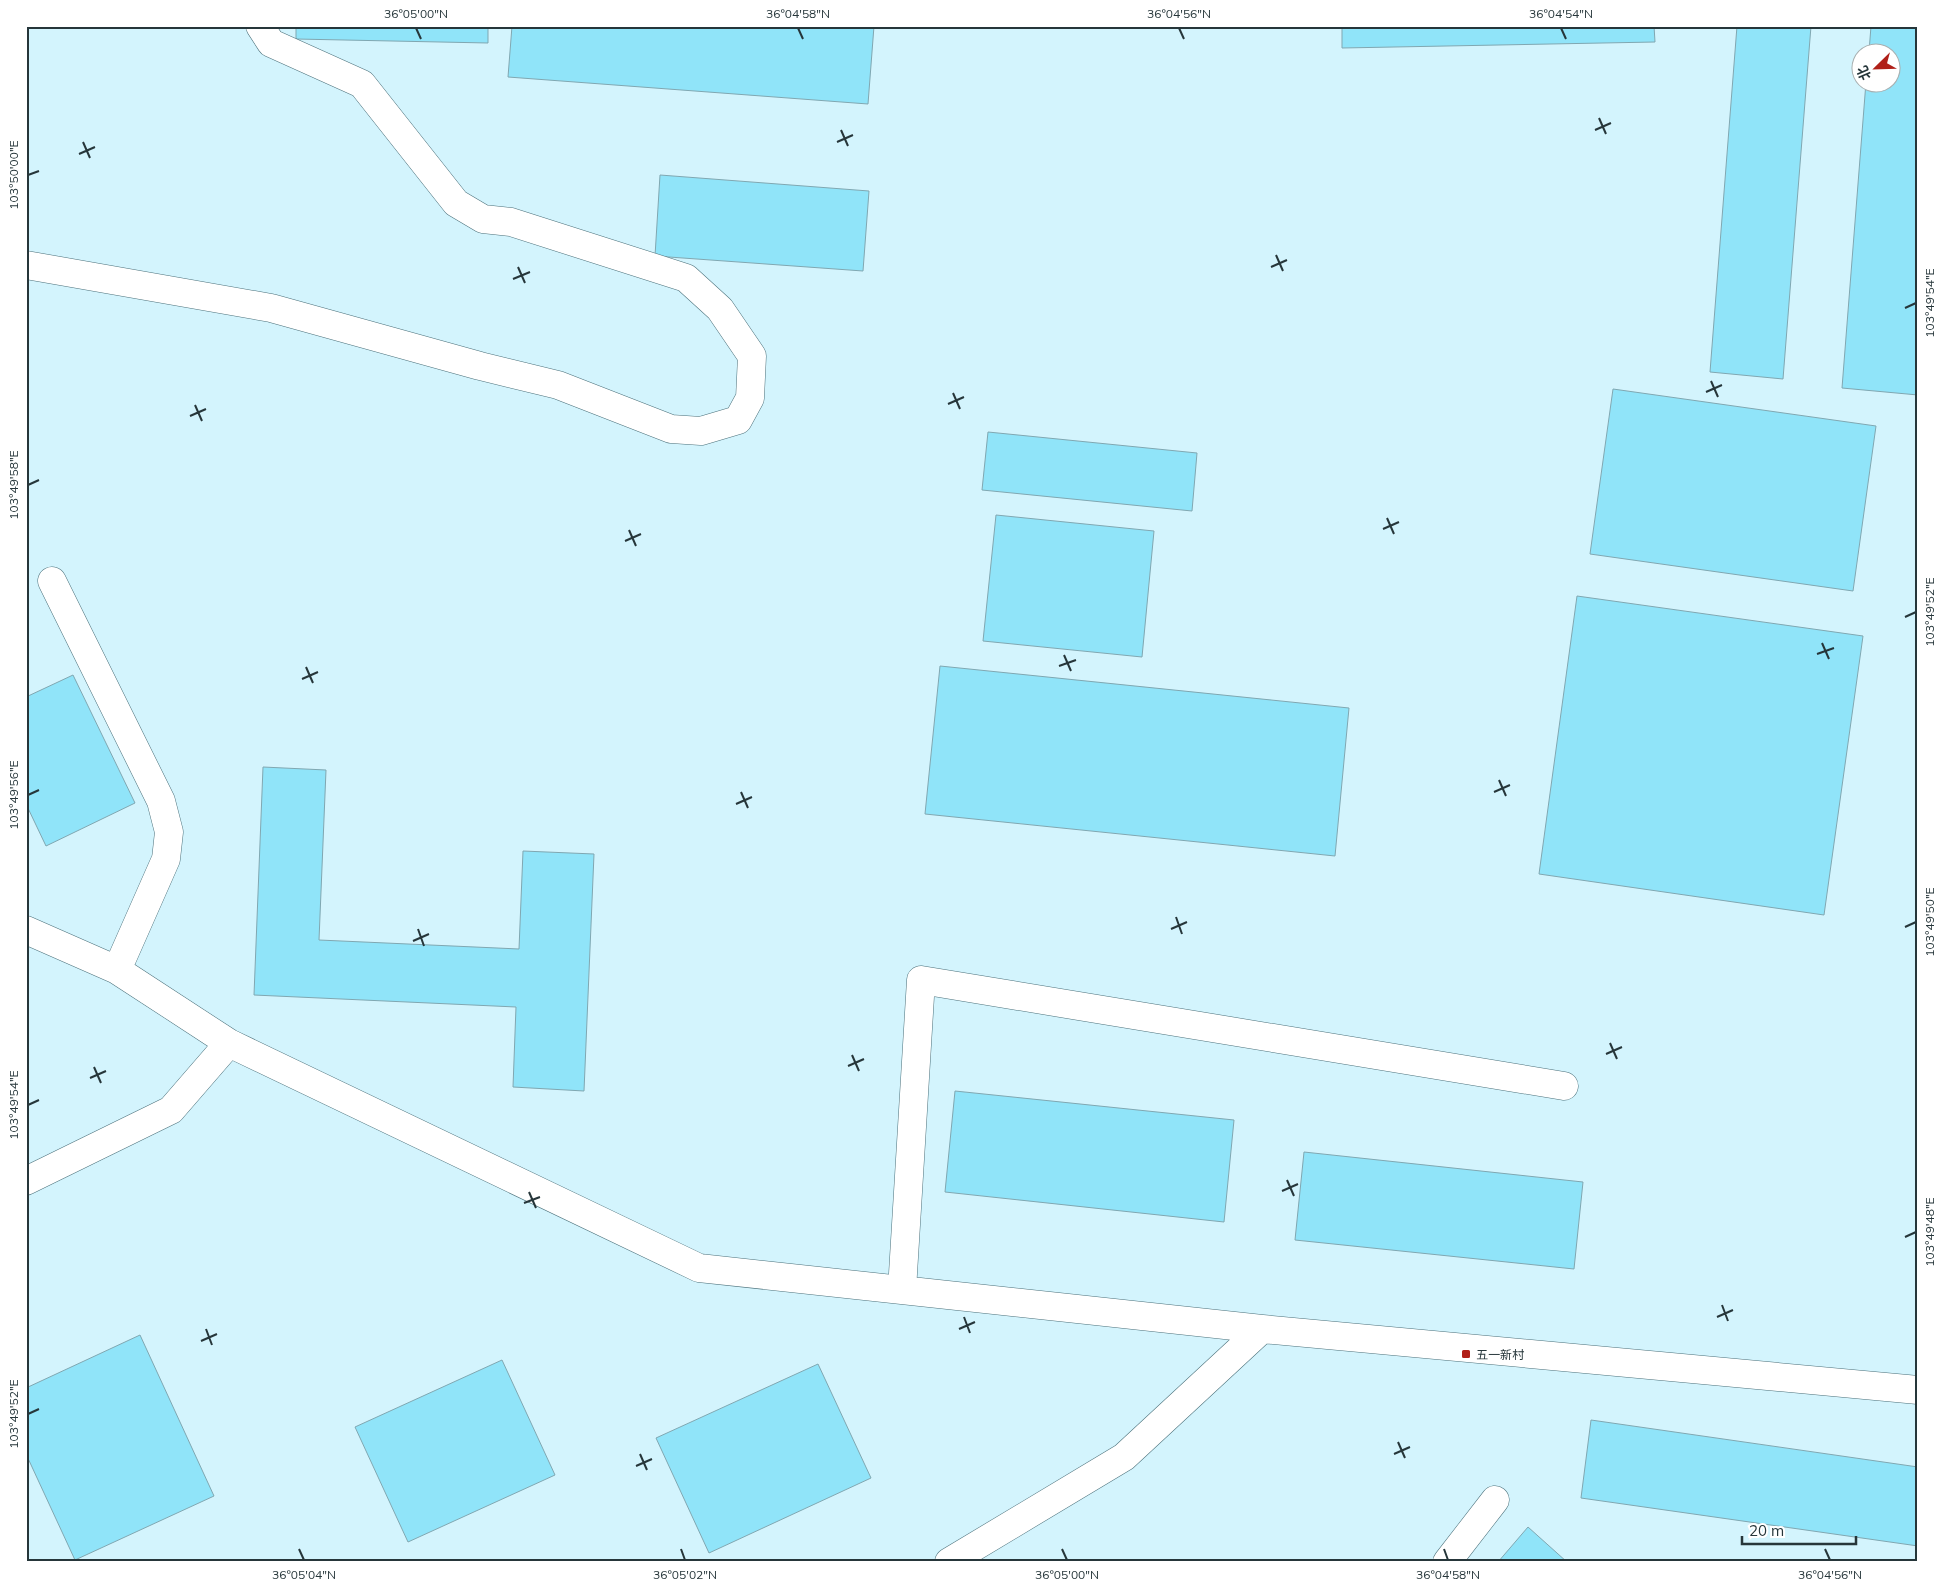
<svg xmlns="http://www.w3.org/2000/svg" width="1944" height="1588" font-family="Mulish,'Noto Sans SC',sans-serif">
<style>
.building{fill:#90e4f9;stroke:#80a7b1}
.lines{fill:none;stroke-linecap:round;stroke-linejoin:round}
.minor-casing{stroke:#4c717b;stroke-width:29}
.minor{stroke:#fff;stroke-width:28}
.ticks{fill:none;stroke:#26363a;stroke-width:2}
.poi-dot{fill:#b02019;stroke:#fff;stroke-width:2}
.labels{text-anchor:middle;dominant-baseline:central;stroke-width:4;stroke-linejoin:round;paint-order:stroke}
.poi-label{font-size:12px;fill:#26363a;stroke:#fff;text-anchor:start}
.neatline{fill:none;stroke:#26363a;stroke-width:2}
.ticks-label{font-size:12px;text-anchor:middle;fill:#26363a}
</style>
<rect width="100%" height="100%" fill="#d3f4fd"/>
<path class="building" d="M 296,26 L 488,26 L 488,43 L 296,39 Z
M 512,26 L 874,26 L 868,104 L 508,77 Z
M 1342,26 L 1654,26 L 1655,42 L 1342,48 Z
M 1737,26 L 1811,26 L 1783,379 L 1710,372 Z
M 1871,26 L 1918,26 L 1918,395 L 1842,388 L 1866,82 L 1892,82 L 1892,52 L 1869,52 Z
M 660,175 L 869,191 L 863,271 L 655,256 Z
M 1613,389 L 1876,426 L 1853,591 L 1590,554 Z
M 988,432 L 1197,453 L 1192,511 L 982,490 Z
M 996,515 L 1154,531 L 1142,657 L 983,641 Z
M 1577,596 L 1863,636 L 1824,915 L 1539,874 Z
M 940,666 L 1349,708 L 1335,856 L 925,814 Z
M 73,675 L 135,803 L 46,846 L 26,804 L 26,697 Z
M 263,767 L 326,770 L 319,940 L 519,949 L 523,851 L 594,854 L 584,1091 L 513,1087 L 516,1007 L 254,995 Z
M 955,1091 L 1234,1120 L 1224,1222 L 945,1192 Z
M 1304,1152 L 1583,1182 L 1574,1269 L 1295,1240 Z
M 140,1335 L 214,1496 L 75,1560 L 26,1454 L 26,1388 Z
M 502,1360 L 555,1475 L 408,1542 L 355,1427 Z
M 818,1364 L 871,1478 L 709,1553 L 656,1438 Z
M 1591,1420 L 1918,1467 L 1918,1546 L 1581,1498 Z
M 1528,1527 L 1567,1562 L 1498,1562 Z"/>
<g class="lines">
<defs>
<path id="minor" d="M 26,265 L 271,308 L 480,366 L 558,385 L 671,429 L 701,431 L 738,420 L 750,398 L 752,356 L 720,309 L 686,278 L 511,222 L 483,219 L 456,203 L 362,84 L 271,43 L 260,26
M 52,581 L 161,801 L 169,832 L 166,859 L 117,970
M 26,930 L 117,970 L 229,1043 L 699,1268 L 1262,1329 L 1918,1390
M 26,1181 L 171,1110 L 229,1043
M 902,1290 L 921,980 L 1564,1086
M 949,1562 L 1124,1457 L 1262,1329
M 1447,1562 L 1495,1500"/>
</defs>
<use href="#minor" class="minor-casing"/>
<use href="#minor" class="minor"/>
</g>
<path class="ticks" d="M 416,28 L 421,39M 798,28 L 803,39M 1179,28 L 1184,39M 1561,28 L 1566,39M 1599,118 L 1606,134M 841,130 L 848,146M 1595,130 L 1611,123M 83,142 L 90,158M 837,142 L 853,135M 79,154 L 95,147M 28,175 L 39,171M 1276,255 L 1283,271M 518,267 L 525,283M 1271,267 L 1287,260M 513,279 L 530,272M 1905,308 L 1916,303M 1711,381 L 1718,397M 1706,392 L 1722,385M 953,393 L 960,409M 948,404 L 964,397M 195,405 L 202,421M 190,416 L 206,409M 28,485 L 39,480M 1387,518 L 1394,534M 1383,529 L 1399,522M 629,530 L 636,546M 625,541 L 641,534M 1905,617 L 1916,612M 1822,643 L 1829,659M 1817,654 L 1834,648M 1064,655 L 1071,671M 1059,666 L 1076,660M 306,667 L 313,683M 302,679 L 318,672M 1499,780 L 1506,796M 741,792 L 748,808M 1494,792 L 1510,785M 28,795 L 39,790M 736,804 L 752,797M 1176,917 L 1182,934M 1905,927 L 1916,922M 418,929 L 424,946M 1171,929 L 1187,922M 413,941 L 429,934M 1610,1043 L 1617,1059M 1606,1054 L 1622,1047M 852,1055 L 859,1071M 848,1066 L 864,1059M 94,1067 L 101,1083M 90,1078 L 106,1071M 28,1105 L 39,1100M 1287,1180 L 1294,1196M 1282,1191 L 1298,1184M 529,1192 L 536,1208M 524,1203 L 540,1197M 1905,1237 L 1916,1232M 1722,1305 L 1728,1321M 964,1317 L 970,1333M 1717,1317 L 1733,1310M 206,1329 L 212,1345M 959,1329 L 975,1322M 201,1341 L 217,1334M 28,1414 L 39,1409M 1398,1442 L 1405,1458M 640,1454 L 647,1470M 1394,1454 L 1410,1447M 636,1466 L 652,1459M 299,1549 L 304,1560M 681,1549 L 685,1560M 1062,1549 L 1067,1560M 1444,1549 L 1448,1560M 1825,1549 L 1830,1560"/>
<rect class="poi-dot" x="1461" y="1349" width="10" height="10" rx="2.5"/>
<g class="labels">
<g class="poi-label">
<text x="1476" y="1354">五一新村</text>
</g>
</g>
<rect width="1944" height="1588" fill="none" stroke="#ffffff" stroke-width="55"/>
<g transform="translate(1876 68) rotate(247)"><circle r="24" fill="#ffffff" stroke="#a8afb0"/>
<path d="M0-4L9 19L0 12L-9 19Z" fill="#b02019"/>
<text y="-8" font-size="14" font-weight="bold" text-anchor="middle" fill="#26363a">北</text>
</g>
<path d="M1742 1536v8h114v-8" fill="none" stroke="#26363a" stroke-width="2.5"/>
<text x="1749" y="1536" font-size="15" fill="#26363a" stroke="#ffffff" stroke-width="4" paint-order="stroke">20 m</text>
<rect x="28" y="28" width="1888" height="1532" class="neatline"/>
<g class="ticks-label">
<text x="416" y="18">36°05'00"N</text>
<text x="798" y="18">36°04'58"N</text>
<text x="1179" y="18">36°04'56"N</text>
<text x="1561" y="18">36°04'54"N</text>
<text transform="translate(14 175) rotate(-90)" y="4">103°50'00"E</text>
<text transform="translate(1930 303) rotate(-90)" y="4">103°49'54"E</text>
<text transform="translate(14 485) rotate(-90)" y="4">103°49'58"E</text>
<text transform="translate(1930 612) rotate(-90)" y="4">103°49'52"E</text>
<text transform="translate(14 795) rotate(-90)" y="4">103°49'56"E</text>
<text transform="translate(1930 922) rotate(-90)" y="4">103°49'50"E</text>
<text transform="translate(14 1105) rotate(-90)" y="4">103°49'54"E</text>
<text transform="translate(1930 1232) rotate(-90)" y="4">103°49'48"E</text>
<text transform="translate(14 1414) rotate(-90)" y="4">103°49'52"E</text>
<text x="304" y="1579">36°05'04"N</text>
<text x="685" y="1579">36°05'02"N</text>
<text x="1067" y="1579">36°05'00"N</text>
<text x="1448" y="1579">36°04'58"N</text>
<text x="1830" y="1579">36°04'56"N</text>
</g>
</svg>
